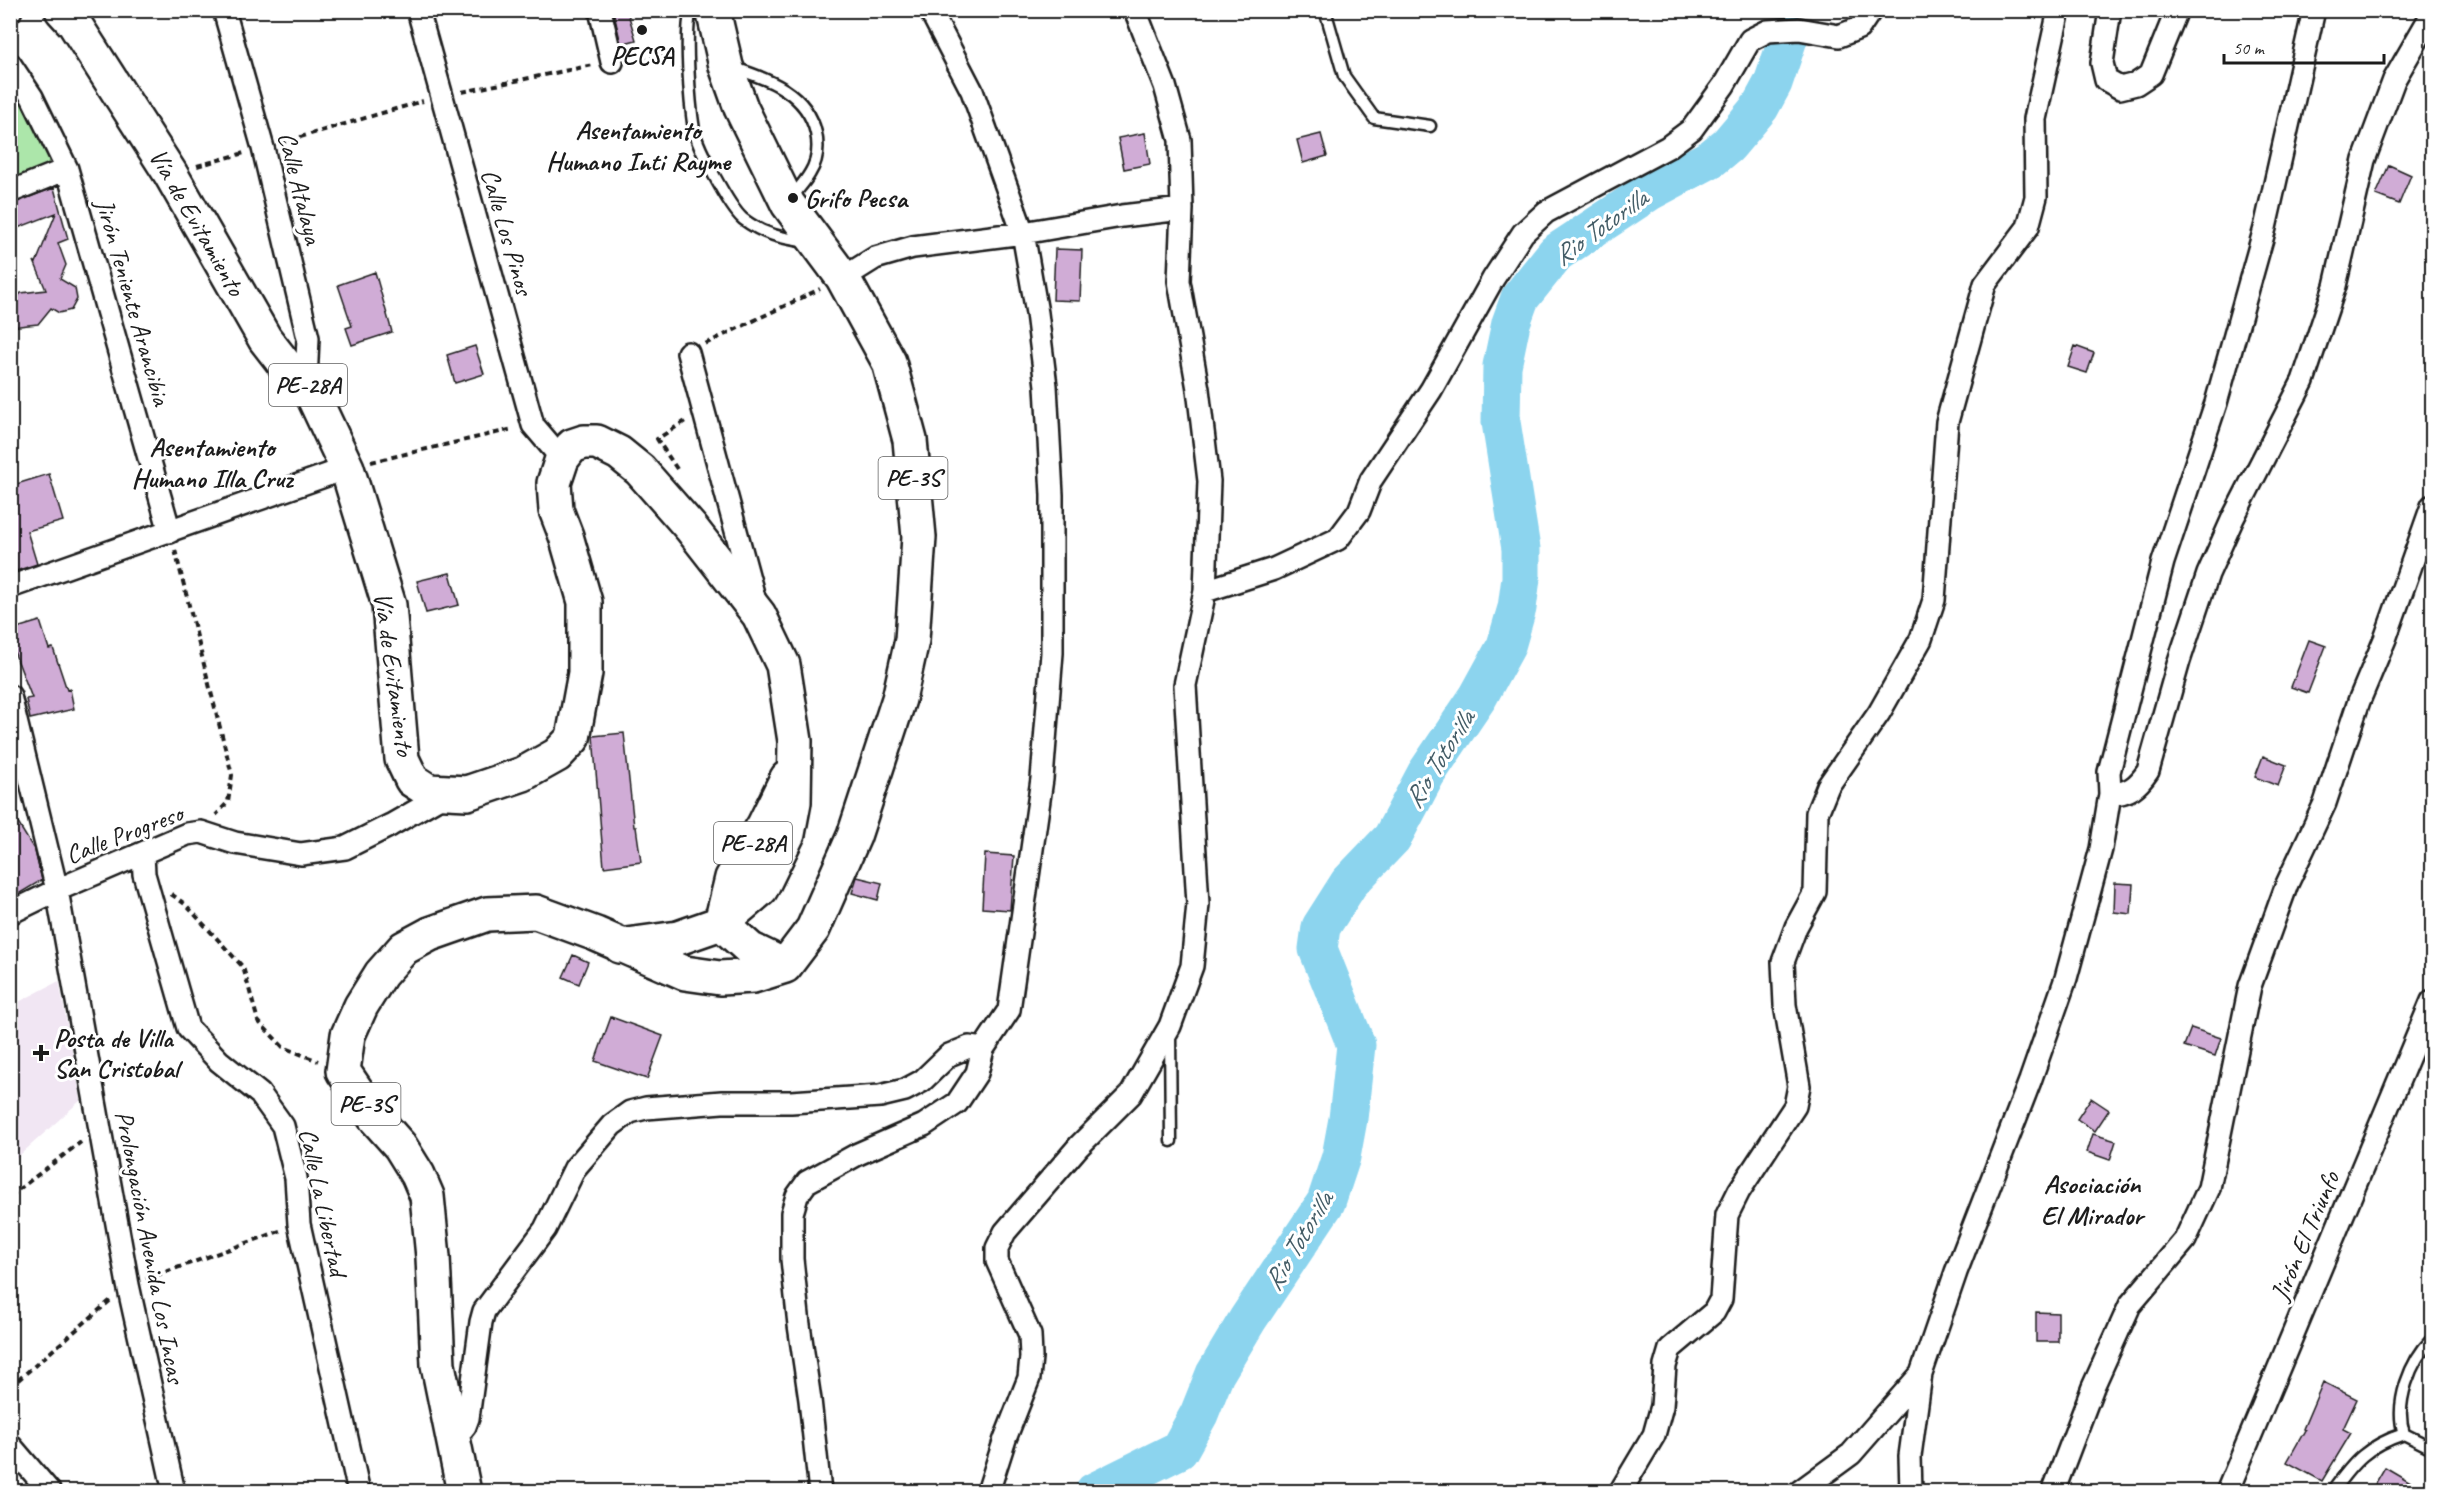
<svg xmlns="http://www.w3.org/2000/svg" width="2443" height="1502" font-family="Caveat,sans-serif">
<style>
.built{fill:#f1e6f3}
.green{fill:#ace6aa;stroke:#648163;stroke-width:1.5}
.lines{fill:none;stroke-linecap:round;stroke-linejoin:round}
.river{stroke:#8cd4ee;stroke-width:39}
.building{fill:#d0acd6;stroke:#1c1c1c;stroke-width:1.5}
.service-casing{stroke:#1c1c1c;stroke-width:15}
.minor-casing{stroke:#1c1c1c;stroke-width:26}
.trunk-casing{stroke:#1c1c1c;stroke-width:38}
.path{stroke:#1c1c1c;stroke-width:4;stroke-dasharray:6 4.5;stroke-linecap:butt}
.service{stroke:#fff;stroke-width:10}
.minor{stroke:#fff;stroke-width:21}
.trunk{stroke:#fff;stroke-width:33}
.poi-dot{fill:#1c1c1c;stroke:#fff;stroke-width:2}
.labels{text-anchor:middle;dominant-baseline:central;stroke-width:6;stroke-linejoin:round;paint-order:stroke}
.shield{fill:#fff;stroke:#606060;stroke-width:1.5}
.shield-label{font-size:24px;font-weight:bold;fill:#1c1c1c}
.poi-label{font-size:26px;font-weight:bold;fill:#1c1c1c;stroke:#fff;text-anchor:start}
.street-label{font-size:26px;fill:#1c1c1c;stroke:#fff}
.neighbourhood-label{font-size:27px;font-weight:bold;fill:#1c1c1c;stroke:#fff}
.water-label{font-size:27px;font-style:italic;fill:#435c66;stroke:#fff}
</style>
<rect width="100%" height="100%" fill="#fff"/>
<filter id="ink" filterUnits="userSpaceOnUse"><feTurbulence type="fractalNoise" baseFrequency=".0167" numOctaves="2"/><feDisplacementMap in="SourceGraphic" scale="12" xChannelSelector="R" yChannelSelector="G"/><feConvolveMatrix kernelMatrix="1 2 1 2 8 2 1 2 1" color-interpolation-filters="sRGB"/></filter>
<g filter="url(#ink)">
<path class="built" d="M 59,981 L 81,1100 L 11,1163 L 11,1006 Z"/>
<path class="green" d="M 10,76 L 52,155 L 46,167 L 10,182 Z"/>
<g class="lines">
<path class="river" d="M 1094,1492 L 1179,1450 L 1199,1414 L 1215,1374 L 1248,1319 L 1326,1202 L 1341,1157 L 1348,1119 L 1356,1045 L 1318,949 L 1321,927 L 1349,883 L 1392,838 L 1426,774 L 1478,697 L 1506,646 L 1517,608 L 1521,578 L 1521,549 L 1501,422 L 1502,366 L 1511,323 L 1520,298 L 1556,253 L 1650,191 L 1712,158 L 1728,145 L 1760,107 L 1773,83 L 1790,33"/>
</g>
<path class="building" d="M 613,10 L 627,10 L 636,40 L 621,44 Z
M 1145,133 L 1150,164 L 1124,169 L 1118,138 Z
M 1321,134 L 1327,156 L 1303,163 L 1297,140 Z
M 2389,165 L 2411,175 L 2399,204 L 2376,195 Z
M 54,188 L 68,239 L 58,243 L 66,265 L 60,279 L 75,288 L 77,299 L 71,310 L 59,313 L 51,308 L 38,324 L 10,327 L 10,305 L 21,293 L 46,290 L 34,261 L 36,263 L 56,213 L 10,231 L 10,204 Z
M 1055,249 L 1082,250 L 1080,301 L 1053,300 Z
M 375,272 L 392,332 L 352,345 L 346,328 L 352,326 L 338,285 Z
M 475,346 L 484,374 L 455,383 L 447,355 Z
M 2075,346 L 2094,353 L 2087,373 L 2068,367 Z
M 49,474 L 63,521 L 27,531 L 37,564 L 10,573 L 10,486 Z
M 450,573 L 459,605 L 426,613 L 417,581 Z
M 40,621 L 49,649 L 53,648 L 67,690 L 70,689 L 74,709 L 30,719 L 26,699 L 32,698 L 10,641 L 10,630 Z
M 2309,640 L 2326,646 L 2308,693 L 2291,687 Z
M 624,733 L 634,827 L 636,827 L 641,862 L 604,867 L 593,736 Z
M 2263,756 L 2286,765 L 2278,786 L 2255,777 Z
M 10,810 L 35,851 L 42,880 L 10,899 Z
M 985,854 L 1014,856 L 1010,910 L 982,908 Z
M 857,877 L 882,883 L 878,900 L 852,893 Z
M 2115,883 L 2133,884 L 2131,914 L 2114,912 Z
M 573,955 L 588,962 L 579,984 L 563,977 Z
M 611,1017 L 663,1036 L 647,1079 L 595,1061 Z
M 2191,1028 L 2221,1038 L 2215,1056 L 2184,1046 Z
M 2091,1098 L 2109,1110 L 2095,1131 L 2077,1119 Z
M 2093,1134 L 2116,1141 L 2110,1160 L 2087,1152 Z
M 2036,1312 L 2058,1313 L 2058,1342 L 2036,1342 Z
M 2323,1382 L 2357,1399 L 2343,1429 L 2351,1433 L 2322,1481 L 2287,1462 L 2305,1430 L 2303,1429 Z
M 2385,1467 L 2426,1491 L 2371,1491 Z"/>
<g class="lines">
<defs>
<path id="service" d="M 691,10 C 684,34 690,104 694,130 C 697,147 730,208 743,219 C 764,235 782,238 807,242
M 1325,10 L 1344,76 L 1374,118 L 1430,126
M 734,68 C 769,79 807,93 816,133 C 819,147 818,160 810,173 C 805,182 797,190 791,199
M 1170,1033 L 1171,1141
M 2404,1434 C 2394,1403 2410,1361 2432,1339
M 2332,1492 C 2354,1461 2367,1446 2404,1434 L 2432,1448"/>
<path id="minor" d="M 224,10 L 263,148 L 308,338 L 306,381
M 418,10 L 533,425 L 562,459
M 600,10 L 612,62
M 2110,10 L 2102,63 L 2106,80 L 2120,88 L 2136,84 L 2151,74 L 2177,10
M 2314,10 L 2265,228 L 2216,403 L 2163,562 L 2109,772 L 2110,794 C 2129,794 2138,786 2148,771 L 2179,661 L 2208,574 L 2233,518 L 2303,381 L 2335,286 L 2364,160 L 2394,80 L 2432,14
M 10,12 L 11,10
M 10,64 L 32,97 L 67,169 L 170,532
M 10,192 L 67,169
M 843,278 L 875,258 L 913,247 L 1023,233 L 1122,216 L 1182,209
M 688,353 L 755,601
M 10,587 L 347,468
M 1205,591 L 1274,569 L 1338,539 L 1359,511 L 1371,480 L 1431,390 L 1493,279 L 1523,233 L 1546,212 L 1668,147 L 1692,129 L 1724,85 L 1750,40 L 1768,31 L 1799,29 L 1839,36 L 1859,28 L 1871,10
M 10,696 L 57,890 L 128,1285 L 174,1492
M 143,854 L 144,874 L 188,1028 L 219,1061 L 260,1094 L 283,1126 L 296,1178 L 299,1224 L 359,1492
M 10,913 L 57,890 L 187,834 L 201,832 L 235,843 L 301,854 L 345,848 L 391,825 L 447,793
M 453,1441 L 465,1426 L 468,1418 L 481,1322 L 484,1311 L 545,1229 L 575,1168 L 612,1125 L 630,1112 L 646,1108 L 722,1102 L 791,1102 L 880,1096 L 905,1090 L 922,1081 L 949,1055 L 969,1047 L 983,1049
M 10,1445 L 50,1492
M 820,1492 L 810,1400 L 799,1325 L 792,1259 L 792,1213 L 797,1196 L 807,1182 L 858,1154 L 924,1125 L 957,1103 L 977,1073 L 983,1049 L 1009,1010 L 1042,779 L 1052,653 L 1052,495 L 1046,386 L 1037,313 L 1023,233 L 972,91 L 930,10
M 988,1492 L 1005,1439 L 1029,1378 L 1031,1357 L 1030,1335 L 997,1261 L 997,1248 L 1005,1232 L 1079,1146 L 1131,1094 L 1170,1026 L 1192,966 L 1198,904 L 1185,685 L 1205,591 L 1209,481 L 1198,389 L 1179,281 L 1182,209 L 1180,140 L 1165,86 L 1135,10
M 1620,1492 L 1654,1435 L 1662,1406 L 1665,1366 L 1670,1349 L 1714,1312 L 1721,1299 L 1727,1215 L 1739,1191 L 1795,1106 L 1799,1086 L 1785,1005 L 1783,962 L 1796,927 L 1815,892 L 1817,813 L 1828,786 L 1879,713 L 1921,639 L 1934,600 L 1947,422 L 1985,284 L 2028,227 L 2036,197 L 2035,119 L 2059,10
M 1799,1492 L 1851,1454 L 1921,1374
M 1911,1492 L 1910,1456 L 1921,1374 L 1956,1272 L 2030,1081 L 2066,978 L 2101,849 L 2110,794
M 2053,1492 L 2093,1387 L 2130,1305 L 2185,1240 L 2209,1188 L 2250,986 L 2287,884 L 2325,803 L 2359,701 L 2385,639 L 2432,506
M 2227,1492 L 2432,1001"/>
<path id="trunk" d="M 62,10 L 74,23 L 170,173 L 265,339 L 286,366 L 306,381 L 347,468 L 389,605 L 402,759 L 412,780 L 429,791 L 467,793 L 523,774 L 557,755 L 573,738 L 585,673 L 585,602 L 566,536 L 556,510 L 554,483 L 562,459 L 572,446 L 584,442 L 597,442 L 619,453 L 640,470 L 691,528 L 759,615 L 783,665 L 795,741 L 794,802 L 788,834 L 761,889 L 721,923 L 678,938 L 620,946
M 721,923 L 732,878 L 764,825 L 787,778
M 721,923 L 750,949 L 785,966
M 464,1492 L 438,1365 L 433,1257 L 427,1196 L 418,1175 L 400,1146 L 375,1118 L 343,1071 L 348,1035 L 361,1006 L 381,974 L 404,948 L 430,934 L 487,914 L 536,912 L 596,934 L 685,973 L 720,978 L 753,976 L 785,966 L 813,929 L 854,836 L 899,699 L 912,640 L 919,537 L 910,440 L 889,362 L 843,278 L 788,204 L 741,108 L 726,66 L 713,10"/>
</defs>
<use href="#service" class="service-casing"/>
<use href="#minor" class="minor-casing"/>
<use href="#trunk" class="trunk-casing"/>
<path class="path" d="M 630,60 L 674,56
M 462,92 L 593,65
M 280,143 L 423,101
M 197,166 L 244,153
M 705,344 L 820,289
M 371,462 L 513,429
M 677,469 L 657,439 L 687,420
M 175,550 L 232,775 L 228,802 L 216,815
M 171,894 L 185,904 L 243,967 L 258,1021 L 283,1047 L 318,1061
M 10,1196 L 81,1142
M 146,1279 L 280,1231
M 10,1387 L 112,1299"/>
<use href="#service" class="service"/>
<use href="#minor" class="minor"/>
<use href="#trunk" class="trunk"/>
</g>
</g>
<g class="poi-dot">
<circle cx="642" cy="30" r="6"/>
<circle cx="793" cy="198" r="6"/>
<path d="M38 1044h6v6h6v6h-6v6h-6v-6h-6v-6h6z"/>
</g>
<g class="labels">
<g class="shield">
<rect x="269" y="364" width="78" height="42" rx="4.5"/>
<rect x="878.5" y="457" width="69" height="42" rx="4.5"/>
<rect x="714" y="822" width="78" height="42" rx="4.5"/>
<rect x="331.5" y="1083" width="69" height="42" rx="4.5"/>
</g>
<g class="shield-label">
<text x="308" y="385">PE-28A</text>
<text x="913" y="478">PE-3S</text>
<text x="753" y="843">PE-28A</text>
<text x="366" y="1104">PE-3S</text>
</g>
<g class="poi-label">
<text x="642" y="55" text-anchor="middle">PECSA</text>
<text x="805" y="198">Grifo Pecsa</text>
<text x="54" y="1038">Posta de Villa<tspan x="54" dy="30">San Cristobal</tspan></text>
</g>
<g class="street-label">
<text transform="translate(300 188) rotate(76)">Calle Atalaya</text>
<text transform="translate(197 222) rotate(60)">Vía de Evitamiento</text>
<text transform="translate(507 232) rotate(74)">Calle Los Pinos</text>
<text transform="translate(133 302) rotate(74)">Jirón Teniente Arancibia</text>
<text transform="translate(394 674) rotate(82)">Vía de Evitamiento</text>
<text transform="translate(124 834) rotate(-21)">Calle Progreso</text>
<text transform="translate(323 1202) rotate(78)">Calle La Libertad</text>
<text transform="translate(2305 1236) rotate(-67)">Jirón El Triunfo</text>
<text transform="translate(150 1247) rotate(79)">Prolongación Avenida Los Incas</text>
</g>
<g class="neighbourhood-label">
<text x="638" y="130">Asentamiento<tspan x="638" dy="31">Humano Inti Rayme</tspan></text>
<text x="212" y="447">Asentamiento<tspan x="212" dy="31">Humano Illa Cruz</tspan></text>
<text x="2092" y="1184">Asociación<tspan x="2092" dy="31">El Mirador</tspan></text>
</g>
<g class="water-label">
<text transform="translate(1600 227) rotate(-36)">Rio Totorilla</text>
<text transform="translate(1439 759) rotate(-58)">Rio Totorilla</text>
<text transform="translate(1298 1241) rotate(-59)">Rio Totorilla</text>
</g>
</g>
<rect width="2443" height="1502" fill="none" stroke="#fff" stroke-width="36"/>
<rect x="18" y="18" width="2407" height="1466" fill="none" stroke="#1c1c1c" stroke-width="2" filter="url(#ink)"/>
<path d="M2224 54v9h160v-9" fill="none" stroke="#1c1c1c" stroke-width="3"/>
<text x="2233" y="54" font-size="18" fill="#1c1c1c" stroke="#ffffff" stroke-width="4.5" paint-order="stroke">50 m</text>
</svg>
